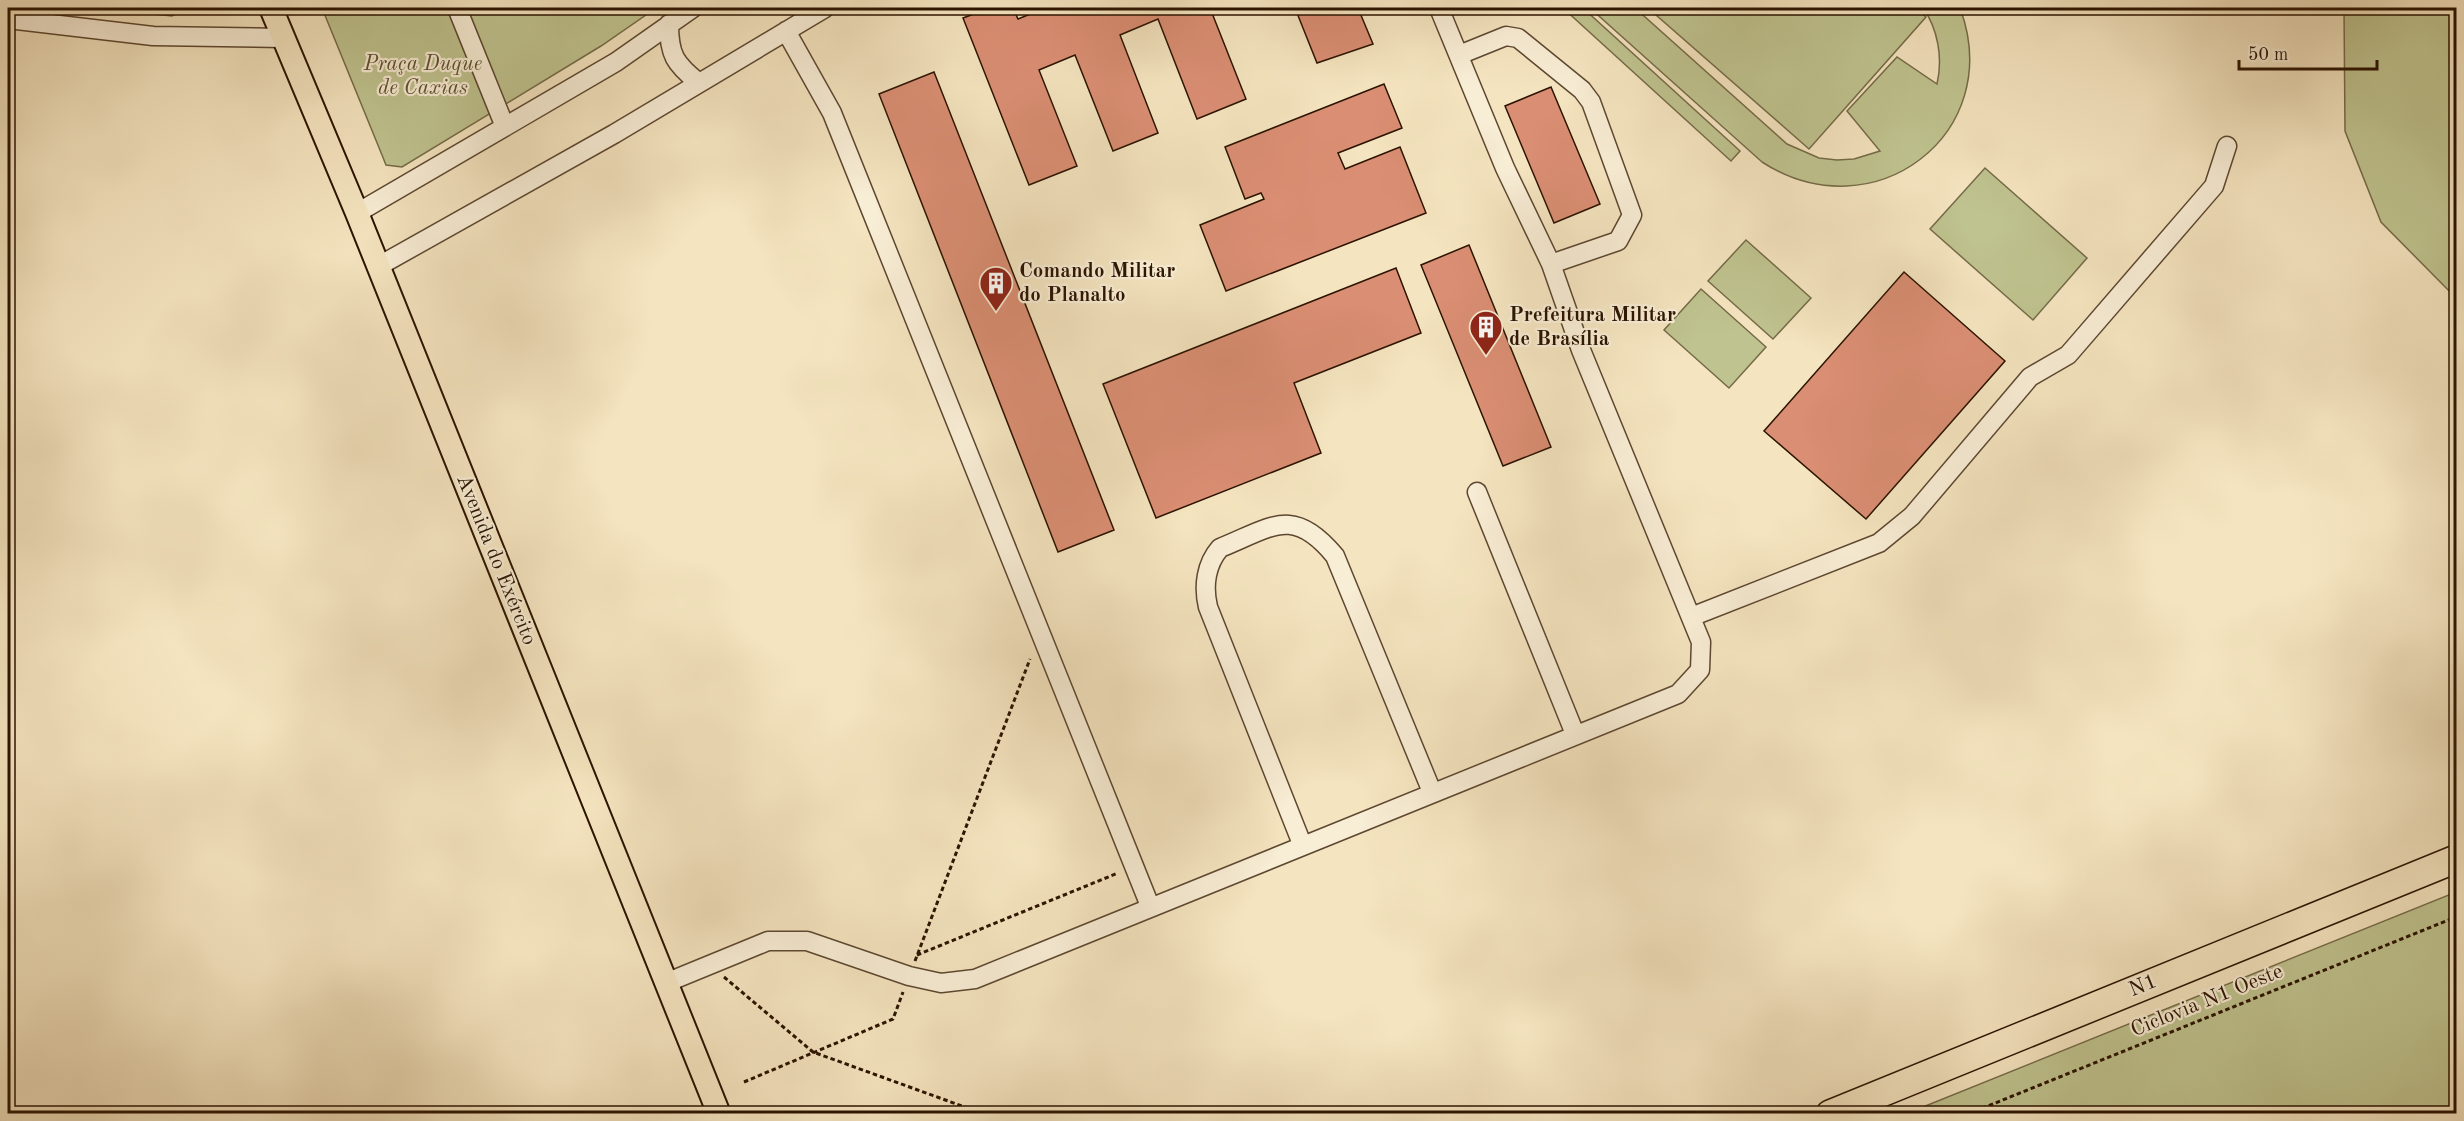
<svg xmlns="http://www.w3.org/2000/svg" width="2464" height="1121" font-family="'Old Standard TT',serif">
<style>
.green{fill:#bfc38f;stroke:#756b48;stroke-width:1.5}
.building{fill:#da8e73;stroke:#2b1300;stroke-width:1.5}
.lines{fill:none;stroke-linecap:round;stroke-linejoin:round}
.minor-casing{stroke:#5d4730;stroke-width:21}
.major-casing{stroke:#2b1300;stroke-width:26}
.highway-casing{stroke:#2b1300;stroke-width:30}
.path{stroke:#2b1300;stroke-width:3;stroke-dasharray:4.5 3;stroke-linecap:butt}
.minor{stroke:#f8edd5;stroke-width:18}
.major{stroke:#f4e4bf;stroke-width:22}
.highway{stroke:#f4e4bf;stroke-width:27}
.labels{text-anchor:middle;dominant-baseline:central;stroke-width:4.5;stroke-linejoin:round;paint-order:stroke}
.park-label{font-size:21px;font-style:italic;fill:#5f5132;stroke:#f8edd5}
.poi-label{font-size:21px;font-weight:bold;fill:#2b1300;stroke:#f8edd5;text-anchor:start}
.street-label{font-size:21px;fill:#2b1300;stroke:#f8edd5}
</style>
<rect width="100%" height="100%" fill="#f4e4bf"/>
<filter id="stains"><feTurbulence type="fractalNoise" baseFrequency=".00333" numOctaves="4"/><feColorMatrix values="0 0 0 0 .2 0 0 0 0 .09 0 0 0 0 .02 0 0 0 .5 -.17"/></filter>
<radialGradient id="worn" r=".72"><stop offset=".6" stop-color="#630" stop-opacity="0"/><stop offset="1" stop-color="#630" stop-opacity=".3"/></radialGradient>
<path class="green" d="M 96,8 L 187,8 L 172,16 Z
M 322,8 L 656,8 L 601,46 L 402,167 L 386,165 L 382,155 Z
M 1563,8 L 1583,8 L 1740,151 L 1731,161 Z
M 1590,8 L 1635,8 L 1787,144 L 1819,158 L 1837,160 L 1854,159 L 1880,151 L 1847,111 L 1897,57 L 1937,84 C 1943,58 1938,29 1923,8 L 1960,8 C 2007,134 1873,234 1762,162 Z
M 1648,8 L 1915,8 L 1926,17 L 1809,149 Z
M 2344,8 L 2456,8 L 2456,298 L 2381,222 L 2345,131 Z
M 1985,168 L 2087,258 L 2033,320 L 1930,229 Z
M 1746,240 L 1811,298 L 1773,339 L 1708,281 Z
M 1701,289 L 1766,347 L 1729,388 L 1664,330 Z
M 2456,892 L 2456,1113 L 1908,1113 Z"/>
<path class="building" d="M 990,8 L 1013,8 L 1018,19 L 1045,8 L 1210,8 L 1246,99 L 1197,119 L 1158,19 L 1120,35 L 1158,133 L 1113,151 L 1075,55 L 1039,70 L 1077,166 L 1029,185 L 963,18 Z
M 1295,8 L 1358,8 L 1373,44 L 1317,63 Z
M 934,72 L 1114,530 L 1058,552 L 879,94 Z
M 1384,84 L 1402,128 L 1338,153 L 1345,169 L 1400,147 L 1426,213 L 1226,291 L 1200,225 L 1264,199 L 1261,193 L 1245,199 L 1225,147 Z
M 1551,87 L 1600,204 L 1554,223 L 1505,106 Z
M 1469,245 L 1551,447 L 1503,466 L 1421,265 Z
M 1396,268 L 1421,333 L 1294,383 L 1321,453 L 1156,518 L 1103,384 Z
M 1904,272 L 2005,361 L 1866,519 L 1764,431 Z"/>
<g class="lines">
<defs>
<path id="minor" d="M 457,8 L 505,127
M 8,19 L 153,36 L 283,38
M 669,24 C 669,55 675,64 699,83
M 786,31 L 832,113 L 1150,906
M 1459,55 L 1506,36 L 1518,38 L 1582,90 L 1591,102 L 1632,215 L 1618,241 L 1551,264
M 357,213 L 616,62 L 693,8
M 377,267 L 614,134 L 825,8
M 1477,492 L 1575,734
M 1691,617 L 1879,543 L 1912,516 L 2030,377 L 2068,355 L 2214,186 L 2227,146
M 1302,844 L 1208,607 C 1203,586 1206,564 1220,548 C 1272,527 1293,505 1335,556 L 1432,792
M 668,982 L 768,941 L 807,941 L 909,976 L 941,983 L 975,979 L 1678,694 L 1700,670 L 1701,642 L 1581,350 L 1551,264 L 1505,168 L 1439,8"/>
<path id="major" d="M 271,8 L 357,213 L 719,1114"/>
<path id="highway" d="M 1830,1114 L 2456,859"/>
</defs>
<use href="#minor" class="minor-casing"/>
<use href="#major" class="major-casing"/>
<use href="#highway" class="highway-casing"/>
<path class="path" d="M 917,955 L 1118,873
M 915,961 L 1030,659
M 724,977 L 813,1052 L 984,1114
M 744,1082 L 893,1019 L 903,992
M 8,1107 L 13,1114
M 1968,1114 L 2456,917"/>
<use href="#minor" class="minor"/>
<use href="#major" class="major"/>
<use href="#highway" class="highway"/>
</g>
<defs>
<symbol id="building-pin" viewBox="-11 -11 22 30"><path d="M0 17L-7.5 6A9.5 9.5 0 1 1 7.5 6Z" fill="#8f2418" stroke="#f8edd5"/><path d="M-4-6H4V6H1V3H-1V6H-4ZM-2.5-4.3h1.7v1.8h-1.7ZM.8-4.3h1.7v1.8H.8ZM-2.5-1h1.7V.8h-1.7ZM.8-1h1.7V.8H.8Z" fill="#fff"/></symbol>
</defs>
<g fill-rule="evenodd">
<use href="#building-pin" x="977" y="264" width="38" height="52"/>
<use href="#building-pin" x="1467" y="308" width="38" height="52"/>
</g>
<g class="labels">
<g class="park-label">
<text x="423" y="64">Praça Duque<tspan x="423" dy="24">de Caxias</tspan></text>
</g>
<g class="poi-label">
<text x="1019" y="271">Comando Militar<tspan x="1019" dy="24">do Planalto</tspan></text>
<text x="1509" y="315">Prefeitura Militar<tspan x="1509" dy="24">de Brasília</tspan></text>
</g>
<g class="street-label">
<text transform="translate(496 560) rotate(68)">Avenida do Exército</text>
<text transform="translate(2143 986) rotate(-22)">N1</text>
<text transform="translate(2207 1001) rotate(-22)">Ciclovia N1 Oeste</text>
</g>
</g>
<rect width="2464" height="1121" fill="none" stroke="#f4e4bf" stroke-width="30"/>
<rect x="9" y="9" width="2446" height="1103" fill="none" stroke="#2b1300" stroke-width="3"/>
<rect x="15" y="15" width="2434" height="1091" fill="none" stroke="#2b1300" stroke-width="1.5"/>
<path d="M2239 60v9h138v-9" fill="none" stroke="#2b1300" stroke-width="3"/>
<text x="2248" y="60" font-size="18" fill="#2b1300" stroke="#f8edd5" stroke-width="4.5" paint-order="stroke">50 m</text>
<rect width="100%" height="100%" filter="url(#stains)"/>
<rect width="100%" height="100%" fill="url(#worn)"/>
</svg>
